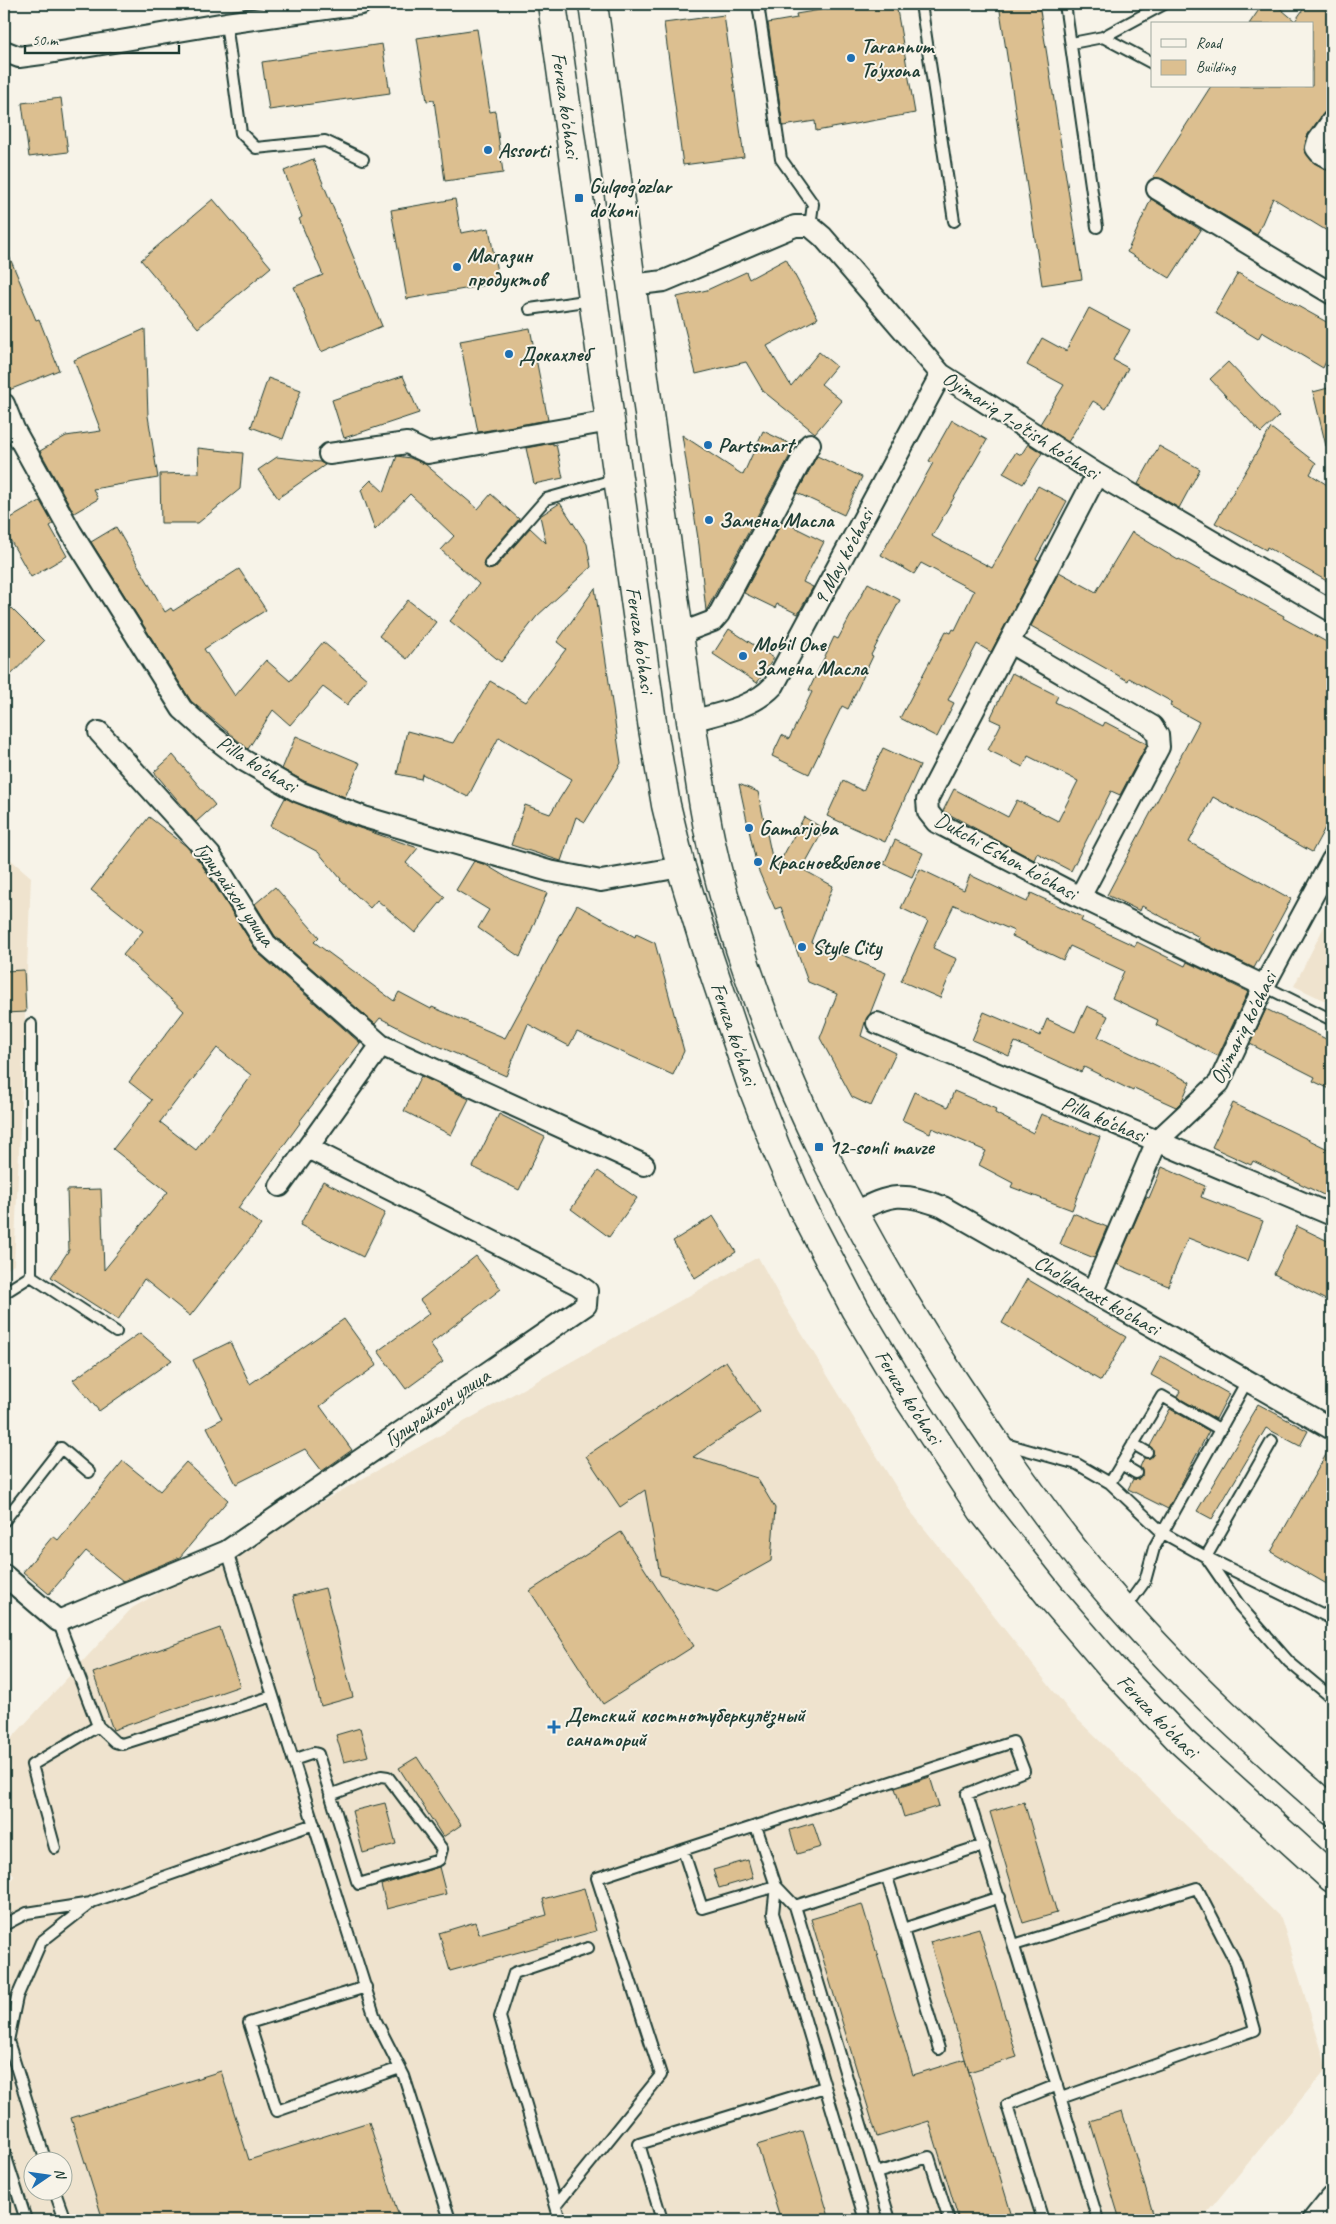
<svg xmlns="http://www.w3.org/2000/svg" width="1336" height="2224" font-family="Caveat,sans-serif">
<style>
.built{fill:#efe3ce;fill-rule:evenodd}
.building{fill:#dcbf90;stroke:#1f3d34;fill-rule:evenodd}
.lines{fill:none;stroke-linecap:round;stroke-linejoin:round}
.service-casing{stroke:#1f3d34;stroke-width:14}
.minor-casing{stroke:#1f3d34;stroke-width:24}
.tertiary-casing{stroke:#1f3d34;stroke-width:29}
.primary-casing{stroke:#1f3d34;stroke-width:31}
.service{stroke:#f7f3e8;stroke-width:10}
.minor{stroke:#f7f3e8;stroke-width:20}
.tertiary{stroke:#f7f3e8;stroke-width:25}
.primary{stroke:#f7f3e8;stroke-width:28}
.poi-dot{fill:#1f6fb2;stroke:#f7f3e8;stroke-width:2}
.labels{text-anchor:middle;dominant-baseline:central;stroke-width:4;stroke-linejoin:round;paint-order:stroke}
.poi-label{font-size:21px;font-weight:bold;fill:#1f3d34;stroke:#f7f3e8;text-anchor:start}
.street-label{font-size:21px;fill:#1f3d34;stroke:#f7f3e8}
</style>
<rect width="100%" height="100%" fill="#f7f3e8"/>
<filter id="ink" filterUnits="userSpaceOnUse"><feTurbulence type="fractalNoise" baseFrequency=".02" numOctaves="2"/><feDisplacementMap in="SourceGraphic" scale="10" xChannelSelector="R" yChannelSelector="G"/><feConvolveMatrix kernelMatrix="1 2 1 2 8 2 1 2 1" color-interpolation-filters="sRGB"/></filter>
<g filter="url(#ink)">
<path class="built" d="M 4,854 L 31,877 L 14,1265 L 4,1271 Z
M 1332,911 L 1332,1004 L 1294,986 Z
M 758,1257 L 783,1303 L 912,1513 L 1071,1713 L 1281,1918 L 1327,2068 L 1201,2220 L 4,2220 L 4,1891 L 14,1876 L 4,1863 L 4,1748 L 9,1741 L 132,1608 ZM 32,2162 L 62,2162 L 62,2192 L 32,2192 Z"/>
<path class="building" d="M 856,4 L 896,4 L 915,113 L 816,131 L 815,121 L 783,126 L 768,23 L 797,18 L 796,14 Z
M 999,4 L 1039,4 L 1082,279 L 1042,285 Z
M 1263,4 L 1275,4 L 1295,21 L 1307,4 L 1332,4 L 1332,109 L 1323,114 L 1308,134 L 1304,150 L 1314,163 L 1332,172 L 1332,234 L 1273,198 L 1257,235 L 1163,179 L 1153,177 L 1211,86 L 1312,86 L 1312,24 L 1249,24 Z
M 724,15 L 744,157 L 683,165 L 664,23 Z
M 477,29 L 490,112 L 495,111 L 503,173 L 445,181 L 434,100 L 427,101 L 417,38 Z
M 382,44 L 390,93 L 269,110 L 262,62 Z
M 61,98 L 68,152 L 29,157 L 22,103 Z
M 313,159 L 382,326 L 321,352 L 294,287 L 323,275 L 299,219 L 302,217 L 284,171 Z
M 213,199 L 271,267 L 198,328 L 141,260 Z
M 455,199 L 461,233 L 489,228 L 499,283 L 407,299 L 391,210 Z
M 1151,199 L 1201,230 L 1170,278 L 1127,252 Z
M 4,244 L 36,320 L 39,319 L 59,370 L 9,390 L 4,375 Z
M 786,259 L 818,318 L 767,346 L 791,386 L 819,352 L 836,366 L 821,384 L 842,401 L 815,433 L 763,391 L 746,362 L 696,374 L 677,297 L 707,290 L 746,272 L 749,279 Z
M 1238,273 L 1332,325 L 1332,348 L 1323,368 L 1262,332 L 1258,339 L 1215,313 Z
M 1089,308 L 1130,330 L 1113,360 L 1128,368 L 1106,409 L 1093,401 L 1068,442 L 1040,424 L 1064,385 L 1027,365 L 1042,338 L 1066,351 Z
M 530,328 L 548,420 L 478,432 L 460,341 Z
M 145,329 L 148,416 L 158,478 L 93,489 L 98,499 L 74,513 L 40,451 L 66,436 L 101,431 L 74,360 Z
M 1228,362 L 1279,416 L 1261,433 L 1210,379 Z
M 403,376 L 419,413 L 344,438 L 332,400 Z
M 268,378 L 301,390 L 283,439 L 251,427 Z
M 1332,387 L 1332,446 L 1326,446 L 1313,392 Z
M 952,420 L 987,440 L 932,536 L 935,538 L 992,568 L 1038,486 L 1067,501 L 1036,559 L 1039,560 L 991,652 L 977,644 L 948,700 L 954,703 L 937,737 L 900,718 L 946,631 L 951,633 L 953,629 L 955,630 L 974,591 L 921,563 L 914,574 L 881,555 L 933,463 L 929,461 Z
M 1271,428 L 1316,463 L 1310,474 L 1332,488 L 1332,584 L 1267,547 L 1266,550 L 1215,523 Z
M 763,431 L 795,446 L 706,611 L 699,545 L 682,435 L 743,475 Z
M 553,443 L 553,445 L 556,444 L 563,478 L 534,484 L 526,448 Z
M 1028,444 L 1042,453 L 1023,484 L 1003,473 L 1016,452 L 1021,455 Z
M 1159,446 L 1200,469 L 1179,508 L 1138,484 Z
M 198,448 L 243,453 L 240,489 L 198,523 L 161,523 L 160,474 L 199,473 Z
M 397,456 L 410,458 L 425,464 L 478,509 L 491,494 L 519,519 L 485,559 L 483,565 L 488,570 L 495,568 L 530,528 L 546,543 L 540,516 L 560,503 L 587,544 L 591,567 L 537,616 L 501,662 L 450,621 L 479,584 L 441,550 L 454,536 L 410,494 L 375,530 L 361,490 L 371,480 L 384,492 Z
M 817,456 L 862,477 L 844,515 L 797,493 Z
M 277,457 L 320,462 L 325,465 L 278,498 L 258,470 Z
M 40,501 L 53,524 L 50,526 L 67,556 L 31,577 L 4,529 L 4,522 Z
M 782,521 L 824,542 L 803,582 L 813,587 L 798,614 L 777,604 L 775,608 L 744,593 Z
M 116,527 L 165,612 L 171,608 L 173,611 L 239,569 L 266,610 L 204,649 L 235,696 L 266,660 L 290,681 L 323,642 L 367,679 L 347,705 L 323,687 L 290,725 L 273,710 L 248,749 L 191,701 L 91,542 Z
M 1132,532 L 1178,560 L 1179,559 L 1284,616 L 1283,618 L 1332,645 L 1332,815 L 1312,852 L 1213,797 L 1189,842 L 1291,899 L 1254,968 L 1198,941 L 1199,937 L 1142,906 L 1140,911 L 1107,895 L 1199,722 L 1170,706 L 1172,702 L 1129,678 L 1128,681 L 1031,626 L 1059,572 L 1096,592 Z
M 868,583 L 900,600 L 871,655 L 873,656 L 848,709 L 842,706 L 809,774 L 772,756 L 782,735 L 789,739 L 812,692 L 809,690 L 834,637 L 838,639 Z
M 595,588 L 621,763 L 585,822 L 576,817 L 561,861 L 511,845 L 525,805 L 550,814 L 572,779 L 499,737 L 468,797 L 422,774 L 421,779 L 397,774 L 407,731 L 453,743 L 490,681 L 526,702 L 566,649 L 557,642 Z
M 408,600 L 436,622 L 407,659 L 379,636 Z
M 4,601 L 44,641 L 4,682 Z
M 729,629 L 774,658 L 757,683 L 713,654 Z
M 1012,673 L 1058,696 L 1055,702 L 1103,726 L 1105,722 L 1147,744 L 1120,795 L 1111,791 L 1071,871 L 1037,853 L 1034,860 L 943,811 L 954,789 L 1008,817 L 1017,800 L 1058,821 L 1078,781 L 1028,756 L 1023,767 L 988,750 L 1001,724 L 990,719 Z
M 296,736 L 360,763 L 345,797 L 304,781 L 282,769 Z
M 883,748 L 920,765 L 885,842 L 827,816 L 843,781 L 863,791 Z
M 173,755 L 215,805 L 196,822 L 154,772 Z
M 739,784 L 758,792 L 775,871 L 804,817 L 824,829 L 802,869 L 833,886 L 811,942 L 886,973 L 870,1014 L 866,1019 L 861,1036 L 896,1053 L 871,1106 L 852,1097 L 820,1038 L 837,994 L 808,982 L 781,907 L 775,909 L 757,867 Z
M 285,798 L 336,820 L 418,848 L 406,863 L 445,897 L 415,933 L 377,900 L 370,908 L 340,880 L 341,879 L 318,852 L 270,826 Z
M 149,817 L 186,846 L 200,862 L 258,953 L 360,1043 L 299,1122 L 300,1123 L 238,1208 L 261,1225 L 190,1316 L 144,1279 L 118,1320 L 51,1277 L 69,1250 L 67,1190 L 101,1189 L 104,1270 L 168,1192 L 113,1149 L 152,1100 L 129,1082 L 184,1011 L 123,955 L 143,931 L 91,890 ZM 217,1048 L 251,1075 L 196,1150 L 160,1122 Z
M 895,840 L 923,853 L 912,877 L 884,864 Z
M 474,861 L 486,865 L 511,880 L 547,893 L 520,957 L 478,928 L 489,910 L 456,890 Z
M 920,869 L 964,890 L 970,875 L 1027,902 L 1031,893 L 1083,917 L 1081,921 L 1135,946 L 1137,942 L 1185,966 L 1187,962 L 1248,992 L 1218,1056 L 1156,1025 L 1158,1020 L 1112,998 L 1124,971 L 1070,946 L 1063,960 L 1012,936 L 1014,931 L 954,905 L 933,948 L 957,959 L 940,998 L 901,981 L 928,921 L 901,908 Z
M 275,887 L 319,937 L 314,942 L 394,1001 L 399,992 L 431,1009 L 432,1007 L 505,1038 L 577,905 L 635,937 L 636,934 L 655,943 L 684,1051 L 673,1075 L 577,1032 L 569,1046 L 528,1024 L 506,1076 L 409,1033 L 380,1018 L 375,1024 L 275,936 L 255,904 Z
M 24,970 L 26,1012 L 4,1013 L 4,971 Z
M 1087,1006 L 1108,1016 L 1098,1037 L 1190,1082 L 1182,1101 L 1176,1107 L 1134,1088 L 1133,1091 L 1084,1067 L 1081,1072 L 1015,1042 L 1009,1056 L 972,1040 L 984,1012 L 1040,1036 L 1047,1019 L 1075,1032 Z
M 1266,1009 L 1330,1041 L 1332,1037 L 1332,1090 L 1313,1081 L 1315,1077 L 1250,1044 Z
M 421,1076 L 469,1099 L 451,1135 L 404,1111 Z
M 954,1091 L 996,1109 L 995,1113 L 1033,1133 L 1041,1114 L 1100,1137 L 1072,1210 L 1011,1187 L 1013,1183 L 979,1165 L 986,1151 L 932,1128 L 930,1133 L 902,1120 L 914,1092 L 948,1107 Z
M 1233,1103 L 1332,1151 L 1332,1199 L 1253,1161 L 1251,1165 L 1212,1147 Z
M 499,1114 L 545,1137 L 519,1190 L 473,1167 Z
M 1162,1167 L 1205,1186 L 1201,1197 L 1263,1221 L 1248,1261 L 1188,1238 L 1168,1286 L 1117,1264 L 1146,1197 L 1149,1198 Z
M 598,1171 L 637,1198 L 609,1237 L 571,1209 Z
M 323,1181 L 385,1213 L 363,1257 L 300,1225 Z
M 1073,1213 L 1107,1227 L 1094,1258 L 1060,1244 Z
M 713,1216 L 736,1252 L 695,1278 L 673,1241 Z
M 1297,1226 L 1332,1243 L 1332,1303 L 1274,1274 Z
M 476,1256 L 501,1289 L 430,1344 L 443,1362 L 406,1389 L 378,1351 L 430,1313 L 420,1300 Z
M 1027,1279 L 1126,1337 L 1101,1381 L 1002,1323 Z
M 344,1319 L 377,1365 L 320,1406 L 352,1450 L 322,1471 L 305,1449 L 236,1484 L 207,1427 L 222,1419 L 193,1360 L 230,1342 L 250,1384 Z
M 140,1333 L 172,1360 L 99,1411 L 73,1380 Z
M 1161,1356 L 1229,1394 L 1216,1419 L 1177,1397 L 1180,1391 L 1151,1375 Z
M 726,1361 L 760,1412 L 693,1457 L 757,1478 L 775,1508 L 771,1561 L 717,1591 L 660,1575 L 645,1490 L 620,1507 L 586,1456 Z
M 1258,1404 L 1308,1431 L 1300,1446 L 1266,1428 L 1212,1519 L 1197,1511 L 1251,1420 L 1249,1419 Z
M 1170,1409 L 1209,1431 L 1168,1509 L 1128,1489 L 1133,1479 L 1139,1479 L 1142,1476 L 1142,1470 L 1140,1467 L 1144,1458 L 1150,1458 L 1153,1455 L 1153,1449 L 1150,1446 Z
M 1332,1444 L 1332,1587 L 1271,1552 Z
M 123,1461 L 160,1491 L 186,1462 L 228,1500 L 180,1557 L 123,1581 L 86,1551 L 49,1594 L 23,1572 L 53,1536 L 58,1540 Z
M 621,1532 L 694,1646 L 603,1704 L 530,1591 Z
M 325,1588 L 353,1697 L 321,1706 L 293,1596 Z
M 220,1628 L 240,1686 L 113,1730 L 93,1673 Z
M 360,1728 L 368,1756 L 344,1762 L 336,1735 Z
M 417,1757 L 461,1825 L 443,1837 L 399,1768 Z
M 930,1777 L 939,1806 L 904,1817 L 895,1788 Z
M 1024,1802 L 1057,1913 L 1023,1923 L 990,1812 Z
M 385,1803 L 396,1844 L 363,1853 L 352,1811 Z
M 813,1823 L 821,1847 L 797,1854 L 790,1830 Z
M 748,1860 L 753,1878 L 719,1888 L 713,1870 Z
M 439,1867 L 446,1894 L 387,1909 L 381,1885 Z
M 584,1888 L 596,1931 L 450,1971 L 439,1933 L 475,1922 L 479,1934 L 547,1915 L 543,1899 Z
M 862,1904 L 913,2075 L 965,2059 L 1013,2220 L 959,2220 L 929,2121 L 877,2137 L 811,1919 Z
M 979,1928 L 1017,2057 L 969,2072 L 930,1942 Z
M 221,2071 L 249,2160 L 369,2122 L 400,2220 L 103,2220 L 71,2118 Z
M 1122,2111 L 1155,2220 L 1120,2220 L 1090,2121 Z
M 803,2131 L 830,2220 L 781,2220 L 757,2145 Z"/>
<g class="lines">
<defs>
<path id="service" d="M 758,4 L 781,159 L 813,204 L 810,226
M 921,4 L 954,221
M 1065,4 L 1097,227
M 226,23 L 241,133 L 256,148 L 325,141 L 363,159
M 1103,37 L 1152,63
M 1072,43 L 1103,37 L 1164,4
M 530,309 L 592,300
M 490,563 L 546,499 L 617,479
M 1264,986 L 1332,1020
M 31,1276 L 116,1332
M 4,1293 L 31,1276 L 31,1024
M 1221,1430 L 1162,1396 L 1110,1483 L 1163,1533 L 1206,1557 L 1239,1605 L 1289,1662 L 1332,1698
M 1272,1441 L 1206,1557 L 1332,1619
M 1002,1443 L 1077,1464 L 1110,1483
M 1133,1444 L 1147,1452
M 1121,1464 L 1136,1473
M 4,1521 L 61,1448 L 89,1472
M 227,1551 L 376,2021 L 404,2076 L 450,2220
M 1125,1609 L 1145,1581 L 1154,1548 L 1247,1381
M 98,1726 L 115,1742 L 122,1744 L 273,1696
M 293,1760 L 314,1753 L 318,1754 L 357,1881 L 359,1884 L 439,1860 L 442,1849 L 388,1777 L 381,1776 L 330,1795
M 55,1848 L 32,1765 L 98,1726 L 58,1621
M 683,1850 L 702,1908 L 776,1886 L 756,1826
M 887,1877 L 939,2049
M 795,1906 L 984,1845
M 4,1925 L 27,1913 L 91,1903
M 903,1929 L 1000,1897
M 1014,1945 L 1197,1888 L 1236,1963 L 1255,2030 L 1061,2098
M 366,1987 L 249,2023 L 277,2111 L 400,2068
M 4,2151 L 26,2220
M 46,2162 L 8,2041 L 17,1997 L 41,1942 L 92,1902 L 314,1824
M 876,2173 L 929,2157 L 949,2220
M 55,2192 L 65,2220
M 556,2205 L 661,2075 L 597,1878 L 1013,1742 L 1024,1771 L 967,1794 L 1098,2220
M 560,2220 L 500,2017 L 514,1973 L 588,1948
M 662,2220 L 639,2144 L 825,2087
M 865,2220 L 773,1913 L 776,1886 L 795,1906 L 890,2220
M 1043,2220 L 1007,2105 L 1057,2085"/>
<path id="minor" d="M 4,51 L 19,57 L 49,53 L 226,23 L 361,4
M 1332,121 L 1318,141 L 1316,148 L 1320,153 L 1332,160
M 1157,189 L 1332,294
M 631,285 L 664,281 L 795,226 L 810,226 L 823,237 L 941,374 L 1097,474 L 1332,611
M 4,404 L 14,429 L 71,532 L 182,709 L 212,736 L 243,760 L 299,792 L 364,817 L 549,871 L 601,881 L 681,867
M 329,454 L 407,443 L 428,453 L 610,421
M 1097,474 L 927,800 L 928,812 L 936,822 L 1080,897 L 1264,986
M 679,634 L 713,621 L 719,614 L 810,444
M 1010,643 L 1152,726 L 1158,735 L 1159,747 L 1080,897
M 691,721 C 720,713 753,708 774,685 L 941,374
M 99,732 L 210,855 L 266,944 L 381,1045 L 644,1165
M 877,1023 L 1332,1215
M 280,1186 L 381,1045
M 854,1213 C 891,1193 903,1192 943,1207 L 1332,1429
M 1092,1293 L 1157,1141 L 1219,1083 L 1264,986 L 1332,860
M 4,1575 L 58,1621 L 227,1551 L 586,1305 L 587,1291 L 577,1284 L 308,1148"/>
<path id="tertiary" d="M 1316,2220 L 1332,2200"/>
<g id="primary">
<path id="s1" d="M 552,4 L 653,729 L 666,805 L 681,867 L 705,946 L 751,1083 L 776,1148 L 803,1209 L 855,1309 L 907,1396 L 982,1510 L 1051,1597 L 1111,1667 L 1182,1742 L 1332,1878"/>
<path d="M 593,4 L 691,721 C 699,775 706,829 720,881 C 771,1072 864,1248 974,1411 C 1020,1479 1068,1547 1122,1608 C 1186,1681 1259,1747 1332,1811"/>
</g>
</defs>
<use href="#service" class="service-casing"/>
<use href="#minor" class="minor-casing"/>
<use href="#tertiary" class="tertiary-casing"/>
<use href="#primary" class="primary-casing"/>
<use href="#service" class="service"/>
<use href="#minor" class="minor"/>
<use href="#tertiary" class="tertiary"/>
<use href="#primary" class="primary"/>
</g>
</g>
<g class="poi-dot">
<circle cx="851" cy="58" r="5"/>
<circle cx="488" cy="150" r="5"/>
<rect x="574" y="193" width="10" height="10" rx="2.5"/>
<circle cx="457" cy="267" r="5"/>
<circle cx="509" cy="354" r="5"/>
<circle cx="708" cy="445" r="5"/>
<circle cx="709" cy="520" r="5"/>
<circle cx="743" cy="656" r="5"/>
<circle cx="749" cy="828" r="5"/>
<circle cx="758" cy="862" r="5"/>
<circle cx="802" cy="947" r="5"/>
<rect x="814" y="1142" width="10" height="10" rx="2.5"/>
<path d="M551.5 1719.5h5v5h5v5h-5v5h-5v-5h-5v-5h5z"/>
</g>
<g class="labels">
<g class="poi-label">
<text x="861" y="46">Tarannum<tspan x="861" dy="24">To'yxona</tspan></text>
<text x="498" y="150">Assorti</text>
<text x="589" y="186">Gulqog'ozlar<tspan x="589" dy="24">do'koni</tspan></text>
<text x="467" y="255">Магазин<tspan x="467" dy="24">продуктов</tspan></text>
<text x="519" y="354">Докахлеб</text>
<text x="718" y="445">Partsmart</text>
<text x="719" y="520">Замена Масла</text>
<text x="753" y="644">Mobil One<tspan x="753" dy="24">Замена Масла</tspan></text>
<text x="759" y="828">Gamarjoba</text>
<text x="768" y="862">Красное&amp;белое</text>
<text x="812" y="947">Style City</text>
<text x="829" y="1147">12-sonli mavze</text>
<text x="565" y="1715">Детский костнотуберкулёзный<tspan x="565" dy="24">санаторий</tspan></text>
</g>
<g class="street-label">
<text stroke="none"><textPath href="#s1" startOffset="102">Feruza ko'chasi</textPath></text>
<text transform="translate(1021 425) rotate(33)">Oyimariq 1-o'tish ko'chasi</text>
<text transform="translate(843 557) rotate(-62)">9 May ko'chasi</text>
<text stroke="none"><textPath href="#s1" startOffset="642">Feruza ko'chasi</textPath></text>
<text transform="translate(257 764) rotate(32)">Pilla ko'chasi</text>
<text transform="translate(1006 856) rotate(29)">Dukchi Eshon ko'chasi</text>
<text transform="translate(235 894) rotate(55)">Гулирайхон улица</text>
<text transform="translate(1243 1028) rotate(-63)">Oyimariq ko'chasi</text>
<text stroke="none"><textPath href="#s1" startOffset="1048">Feruza ko'chasi</textPath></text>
<text transform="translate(1104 1119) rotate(23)">Pilla ko‘chasi</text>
<text transform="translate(1097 1295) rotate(30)">Cho'ldaraxt ko'chasi</text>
<text stroke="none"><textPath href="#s1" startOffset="1452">Feruza ko'chasi</textPath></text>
<text transform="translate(437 1407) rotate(-34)">Гулирайхон улица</text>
<text stroke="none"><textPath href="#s1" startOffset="1858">Feruza ko'chasi</textPath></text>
</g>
</g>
<rect width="1336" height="2224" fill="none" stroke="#f7f3e8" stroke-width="20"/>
<rect x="10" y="10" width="1316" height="2204" fill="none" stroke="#1f3d34" stroke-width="2" filter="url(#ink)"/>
<rect x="1151" y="22" width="162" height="65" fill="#f7f3e8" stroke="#a1aaa0"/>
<rect x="1161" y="39" width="25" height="8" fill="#f7f3e8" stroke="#a1aaa0"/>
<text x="1196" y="48" font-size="15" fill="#1f3d34">Road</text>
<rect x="1161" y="60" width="25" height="15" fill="#dcbf90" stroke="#a1aaa0"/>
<text x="1196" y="72" font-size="15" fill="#1f3d34">Building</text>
<g transform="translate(48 2176) rotate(77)"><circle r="24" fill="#f7f3e8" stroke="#a1aaa0"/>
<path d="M0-4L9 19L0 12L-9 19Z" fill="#1f6fb2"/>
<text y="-8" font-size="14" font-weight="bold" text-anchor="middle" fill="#1f3d34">N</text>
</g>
<path d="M25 45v8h154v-8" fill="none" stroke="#1f3d34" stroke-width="2.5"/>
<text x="32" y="45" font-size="15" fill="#1f3d34" stroke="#f7f3e8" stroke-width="4" paint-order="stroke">50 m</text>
</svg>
